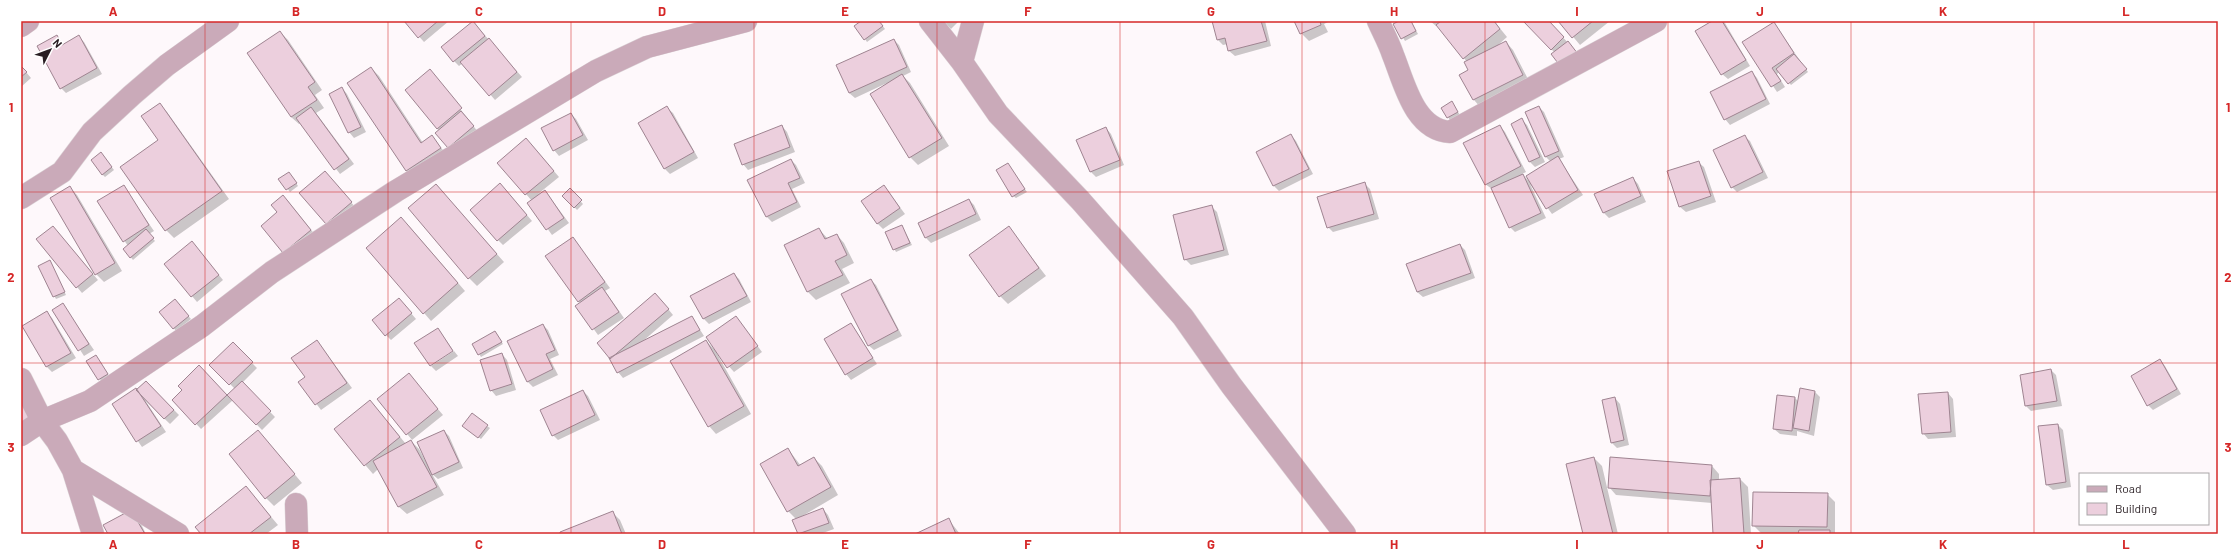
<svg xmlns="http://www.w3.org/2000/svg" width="2239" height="555" font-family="Barlow,sans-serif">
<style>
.shadow{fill:#0003}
.building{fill:#eccfdd;stroke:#9f8491}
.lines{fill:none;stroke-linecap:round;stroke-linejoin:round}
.minor-casing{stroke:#dcd5d8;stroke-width:23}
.minor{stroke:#caaab9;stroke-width:22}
.grid{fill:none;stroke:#d62828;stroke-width:1;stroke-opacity:0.55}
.neatline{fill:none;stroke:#d62828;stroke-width:1.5}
.grid-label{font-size:13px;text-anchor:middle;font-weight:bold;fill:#d62828}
</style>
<rect width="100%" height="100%" fill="#fef8fb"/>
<path class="shadow" d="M 405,21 L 449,21 L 424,42 Z
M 863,21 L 879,21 L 885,29 L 867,42 L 865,39 Z
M 943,21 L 959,21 L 951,29 Z
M 1216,21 L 1265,21 L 1271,46 L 1235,56 L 1229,51 L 1228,44 L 1223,45 L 1218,40 Z
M 1295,21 L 1330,21 L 1324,24 L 1328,32 L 1309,41 L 1301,33 Z
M 1401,21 L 1411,21 L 1418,34 L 1405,41 L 1395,24 Z
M 1430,21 L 1494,21 L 1507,37 L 1497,46 L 1506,42 L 1513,50 L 1530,83 L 1481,108 L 1474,100 L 1461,75 L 1470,70 L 1467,62 L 1438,25 L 1436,26 Z
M 1524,21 L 1548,21 L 1570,45 L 1554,52 Z
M 1560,21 L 1610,21 L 1580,45 Z
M 1714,21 L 1723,21 L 1725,23 L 1750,66 L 1728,79 L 1722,74 Z
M 473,22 L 522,77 L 495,100 L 463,63 L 459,66 L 454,61 Z
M 1774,23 L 1808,72 L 1791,85 L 1780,71 L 1777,74 L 1785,87 L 1777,92 L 1744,42 Z
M 280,32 L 288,40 L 322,90 L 315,95 L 324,108 L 316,113 L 354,164 L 340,174 L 301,123 L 299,124 L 291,117 Z
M 56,36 L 64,45 L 79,37 L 84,42 L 102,74 L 66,93 L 61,88 Z
M 894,40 L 899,45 L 911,72 L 903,76 L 910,83 L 949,146 L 918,165 L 910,157 L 872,94 L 887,83 L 855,98 L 849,93 Z
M 21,66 L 31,78 L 21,87 Z
M 371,68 L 379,76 L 423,143 L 432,137 L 448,156 L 414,178 L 406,171 Z
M 1752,72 L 1757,78 L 1770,104 L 1730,125 L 1725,119 Z
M 435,76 L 478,132 L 454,153 L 437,128 Z
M 342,88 L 347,94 L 366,132 L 354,138 L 349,132 Z
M 1452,103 L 1460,115 L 1450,120 L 1442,108 Z
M 160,105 L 167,112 L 229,199 L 174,238 L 166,230 L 121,167 L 160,140 Z
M 1539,107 L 1544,112 L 1564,157 L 1559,159 L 1583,195 L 1552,214 L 1530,184 L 1546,218 L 1515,232 L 1510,227 L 1492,189 L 1485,184 L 1500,126 L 1505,132 L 1526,172 L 1522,174 L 1529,181 L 1551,162 L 1546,157 L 1527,112 Z
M 667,108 L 673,113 L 698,158 L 670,174 L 665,169 L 639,124 Z
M 571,114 L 576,119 L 588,140 L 559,156 L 554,150 Z
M 1522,120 L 1527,125 L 1545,162 L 1535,167 L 1529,161 Z
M 782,126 L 787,132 L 795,152 L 748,170 L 743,164 Z
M 1106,128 L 1111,134 L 1124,165 L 1096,177 L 1091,172 L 1077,141 Z
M 1291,135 L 1296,141 L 1313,174 L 1279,191 L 1274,186 L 1257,152 Z
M 1744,136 L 1750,141 L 1768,178 L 1737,192 L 1732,187 Z
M 531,144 L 559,177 L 538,194 L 545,191 L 569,223 L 552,235 L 529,203 L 532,201 L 499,163 Z
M 103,156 L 114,170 L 105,177 L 102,174 Z
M 791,160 L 796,165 L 805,183 L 792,189 L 801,207 L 772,222 L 766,216 Z
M 1698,162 L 1704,167 L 1716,202 L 1686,212 L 1680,207 L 1669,172 Z
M 1008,164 L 1027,192 L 1016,198 L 1013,196 Z
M 291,175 L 298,186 L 290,192 L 280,179 Z
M 330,178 L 356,208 L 332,229 L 300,193 Z
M 1633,178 L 1638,184 L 1646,202 L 1609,218 L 1603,212 Z
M 1364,183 L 1370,189 L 1379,219 L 1333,232 L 1328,227 Z
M 436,185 L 504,262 L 477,286 L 469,278 Z
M 123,186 L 154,231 L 149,234 L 155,241 L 133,260 L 124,249 L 128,246 L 98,202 Z
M 884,186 L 905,214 L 883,229 L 877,223 Z
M 69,187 L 77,195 L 122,271 L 104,282 L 96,274 Z
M 506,190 L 532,221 L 503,245 L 498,240 Z
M 570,190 L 583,204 L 577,210 L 564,196 Z
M 969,200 L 974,205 L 981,220 L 931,243 L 926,238 Z
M 288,201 L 316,236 L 289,257 L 279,212 Z
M 1212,207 L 1217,212 L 1229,255 L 1191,265 L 1185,259 Z
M 409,226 L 465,291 L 431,321 L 424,313 Z
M 902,226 L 912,245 L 896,252 L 886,233 Z
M 53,227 L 98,280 L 82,293 L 38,240 Z
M 1009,228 L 1046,276 L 1008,304 L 1000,296 Z
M 819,229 L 828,239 L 837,235 L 844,243 L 854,263 L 842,269 L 850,283 L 816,300 L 808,292 L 786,246 Z
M 573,238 L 610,288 L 605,291 L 624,318 L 598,335 L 577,306 L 581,303 L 578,301 Z
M 1460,245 L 1465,250 L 1475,278 L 1423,297 L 1417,292 L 1407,264 Z
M 197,248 L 223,280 L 197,302 L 165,264 Z
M 50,262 L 66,295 L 56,299 L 39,266 Z
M 734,274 L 739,279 L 751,302 L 709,324 L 704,319 L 692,296 Z
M 871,280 L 876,285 L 902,336 L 874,350 L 868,345 Z
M 399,299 L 416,319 L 391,340 L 386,335 Z
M 660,299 L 673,315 L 642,342 L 692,317 L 704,336 L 623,378 L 618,372 L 611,357 Z
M 177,303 L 191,319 L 176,331 L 161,312 Z
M 63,305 L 94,350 L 84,356 L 54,310 Z
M 47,313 L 52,318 L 76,358 L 52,372 L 47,367 L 24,326 Z
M 736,317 L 762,352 L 734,372 L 716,352 L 751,414 L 716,434 L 709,426 L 706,341 L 714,349 Z
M 851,324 L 877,364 L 851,380 L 846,374 Z
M 543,325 L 548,330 L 559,355 L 550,359 L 558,375 L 533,387 L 527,381 Z
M 438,329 L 453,350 L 430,365 Z
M 495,332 L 503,344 L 481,357 L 473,344 Z
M 317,341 L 352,388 L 321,410 L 300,382 L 307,377 Z
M 233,344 L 257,368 L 242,383 L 275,417 L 262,430 L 233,400 L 201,429 L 174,400 L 205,372 L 227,396 L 235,389 L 211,365 Z
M 454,351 L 458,356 L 436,371 L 431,366 Z
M 502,354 L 507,360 L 516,390 L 496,396 L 491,390 Z
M 98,359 L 110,377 L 102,382 L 88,362 Z
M 2160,360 L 2165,366 L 2181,394 L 2153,410 L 2148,405 Z
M 2051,370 L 2056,375 L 2062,406 L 2031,411 L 2026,406 Z
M 409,375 L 443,415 L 412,440 L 379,399 Z
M 146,382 L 179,415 L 170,424 L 145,400 L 166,432 L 142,447 L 113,405 L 138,390 Z
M 1800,389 L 1815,392 L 1820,397 L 1814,436 L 1797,431 L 1797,436 L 1780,434 L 1774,429 L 1795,398 L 1798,401 Z
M 583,391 L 588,396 L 600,420 L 558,440 L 553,435 Z
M 1948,393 L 1953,399 L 1956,437 L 1928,439 L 1923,433 Z
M 1615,398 L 1620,404 L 1629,445 L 1617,448 L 1612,443 Z
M 370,401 L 406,444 L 411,441 L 419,449 L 425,460 L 444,431 L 449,436 L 463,468 L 438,479 L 432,474 L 444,495 L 407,514 L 399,507 L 378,469 L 373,474 L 335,430 Z
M 2058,425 L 2063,430 L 2071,487 L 2053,490 L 2047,485 Z
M 487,426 L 490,428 L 481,439 L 466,428 Z
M 258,431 L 302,483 L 274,506 L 266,498 Z
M 788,449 L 801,466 L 814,458 L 822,466 L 838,495 L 799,518 L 823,509 L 828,515 L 834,529 L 820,534 L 799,534 L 794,520 L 796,519 L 788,511 Z
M 1594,458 L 1602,466 L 1618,534 L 1584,534 Z
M 1712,466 L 1719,474 L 1719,481 L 1740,479 L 1748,487 L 1751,534 L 1714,534 L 1712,503 L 1616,495 L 1609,487 Z
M 246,487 L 278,525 L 266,534 L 202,534 Z
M 1827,494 L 1835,502 L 1835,534 L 1761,533 L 1753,525 Z
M 612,512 L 620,520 L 626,534 L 562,534 Z
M 137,516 L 146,534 L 109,534 Z
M 949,520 L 960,534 L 917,534 Z"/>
<path class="building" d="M 404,21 L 438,21 L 418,38 Z
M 473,21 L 485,36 L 453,62 L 441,47 Z
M 861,21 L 879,21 L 883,26 L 864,40 L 854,26 Z
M 1212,21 L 1261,21 L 1267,41 L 1228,51 L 1225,38 L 1217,40 Z
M 1294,21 L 1320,21 L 1321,25 L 1300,34 Z
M 1399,21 L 1411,21 L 1416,31 L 1401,39 L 1393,24 Z
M 1441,21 L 1494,21 L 1500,29 L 1463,59 L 1436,25 Z
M 1523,21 L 1549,21 L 1564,37 L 1551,50 Z
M 1558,21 L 1593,21 L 1572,38 Z
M 1712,21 L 1722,21 L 1746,60 L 1721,75 L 1695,31 Z
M 1774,22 L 1794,53 L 1772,68 L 1781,81 L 1771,87 L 1742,42 Z
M 280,31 L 315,82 L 308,87 L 317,100 L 291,117 L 247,53 Z
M 57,35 L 62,45 L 79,35 L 97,68 L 60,89 L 37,46 Z
M 489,38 L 517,72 L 489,96 L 460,62 Z
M 894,39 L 907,67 L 849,93 L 836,65 Z
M 1506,41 L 1523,75 L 1473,100 L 1459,75 L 1468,70 L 1464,62 Z
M 1568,41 L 1578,54 L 1561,67 L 1551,54 Z
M 1794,54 L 1807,69 L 1788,84 L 1776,69 Z
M 21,66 L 27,72 L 21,77 Z
M 371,67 L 421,143 L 432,135 L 441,148 L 406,171 L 347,83 Z
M 430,69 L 462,108 L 437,129 L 405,90 Z
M 1752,71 L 1766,99 L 1724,120 L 1710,92 Z
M 902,74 L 942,138 L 909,158 L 870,94 Z
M 342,87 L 361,127 L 348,133 L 329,94 Z
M 1452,101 L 1458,112 L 1447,118 L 1441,108 Z
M 160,103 L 222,191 L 165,231 L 120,167 L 158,140 L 141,116 Z
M 667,106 L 694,152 L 664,169 L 638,123 Z
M 1539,106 L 1559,151 L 1545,157 L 1525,112 Z
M 311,107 L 349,159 L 334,170 L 296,118 Z
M 461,111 L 474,126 L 448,148 L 435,133 Z
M 571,113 L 583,135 L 553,151 L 541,128 Z
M 1522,118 L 1540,157 L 1529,162 L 1511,124 Z
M 782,125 L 790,147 L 742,165 L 734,144 Z
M 1500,125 L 1521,166 L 1485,185 L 1463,143 Z
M 1106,127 L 1120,160 L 1090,172 L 1076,140 Z
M 1291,134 L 1309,169 L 1273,186 L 1256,152 Z
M 1745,135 L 1763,172 L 1731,188 L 1713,150 Z
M 526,138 L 554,171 L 525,195 L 497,163 Z
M 101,152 L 112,167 L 102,175 L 91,160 Z
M 1558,156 L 1578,190 L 1546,209 L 1526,176 Z
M 791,159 L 800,178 L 788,183 L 797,202 L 766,217 L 747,180 Z
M 1699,161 L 1711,196 L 1679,207 L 1667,171 Z
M 1008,163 L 1025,189 L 1012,197 L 996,170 Z
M 325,171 L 352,202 L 326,224 L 299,193 Z
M 289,172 L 297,183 L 286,190 L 278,179 Z
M 1523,174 L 1541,213 L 1509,228 L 1491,188 Z
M 1633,177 L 1641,196 L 1603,213 L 1594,194 Z
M 1365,182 L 1374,214 L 1327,228 L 1317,197 Z
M 500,183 L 527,215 L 497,241 L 470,210 Z
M 436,184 L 497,254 L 468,279 L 408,208 Z
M 124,185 L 149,225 L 123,242 L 97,201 Z
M 884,185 L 900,208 L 877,224 L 861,201 Z
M 70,186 L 115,263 L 95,275 L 50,198 Z
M 570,188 L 582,200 L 574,208 L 562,196 Z
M 545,190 L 564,218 L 546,230 L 527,203 Z
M 283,195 L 311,230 L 283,253 L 261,226 L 277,212 L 271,205 Z
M 969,199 L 976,214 L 925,238 L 918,223 Z
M 1212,205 L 1224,250 L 1184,260 L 1173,215 Z
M 401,217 L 458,283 L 423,314 L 366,248 Z
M 902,225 L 910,243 L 893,250 L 885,232 Z
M 53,226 L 93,274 L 76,288 L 36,239 Z
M 1009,226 L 1039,268 L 999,297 L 969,255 Z
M 819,228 L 825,239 L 837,234 L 847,255 L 835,261 L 843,275 L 807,292 L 784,245 Z
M 146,229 L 154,238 L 130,258 L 123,249 Z
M 573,237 L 605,282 L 578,302 L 545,256 Z
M 192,241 L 219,275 L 191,297 L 164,264 Z
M 1460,244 L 1471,273 L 1417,292 L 1406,264 Z
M 50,260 L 65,292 L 53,297 L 38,266 Z
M 734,273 L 747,296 L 703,319 L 690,296 Z
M 871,279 L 898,330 L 868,346 L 841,294 Z
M 602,287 L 619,312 L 592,330 L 575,306 Z
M 655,293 L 669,309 L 610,359 L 597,343 Z
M 399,298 L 412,313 L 385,336 L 372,320 Z
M 175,299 L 189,316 L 173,329 L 159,312 Z
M 63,303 L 89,344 L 78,351 L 52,310 Z
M 47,311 L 71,353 L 46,367 L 22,326 Z
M 692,316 L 700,330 L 617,373 L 609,358 Z
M 736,316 L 758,346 L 727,368 L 706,337 Z
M 851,323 L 873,358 L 845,375 L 824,339 Z
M 543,324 L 555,350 L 546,354 L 553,369 L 527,382 L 507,341 Z
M 438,328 L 453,351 L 430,366 L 414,343 Z
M 495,331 L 502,342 L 478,355 L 472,344 Z
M 317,340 L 347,383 L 315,405 L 298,382 L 305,377 L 291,358 Z
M 706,340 L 744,406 L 708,427 L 670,361 Z
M 233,342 L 253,362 L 229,385 L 209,365 Z
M 502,353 L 512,384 L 490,391 L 480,360 Z
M 96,355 L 108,374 L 98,380 L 86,361 Z
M 2160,359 L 2177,389 L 2147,406 L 2131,376 Z
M 199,365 L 227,395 L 195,425 L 172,400 L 182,390 L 178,386 Z
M 2051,369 L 2057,401 L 2025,406 L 2020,375 Z
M 409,373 L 438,409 L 406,435 L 377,399 Z
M 146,381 L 174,410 L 164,419 L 136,390 Z
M 242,381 L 271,411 L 256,425 L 227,395 Z
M 136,388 L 161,426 L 136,442 L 112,404 Z
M 1800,388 L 1815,391 L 1809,431 L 1793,428 Z
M 583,390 L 595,415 L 552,436 L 540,410 Z
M 1948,392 L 1951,432 L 1922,434 L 1918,394 Z
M 21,395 L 35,419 L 21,426 Z
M 1777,395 L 1795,397 L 1792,431 L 1773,429 Z
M 1615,397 L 1624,440 L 1611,443 L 1602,400 Z
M 370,400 L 400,437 L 364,466 L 334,429 Z
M 472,413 L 488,425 L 478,438 L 462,426 Z
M 2058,424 L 2066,482 L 2046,485 L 2038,426 Z
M 258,430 L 295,474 L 265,499 L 229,454 Z
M 444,430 L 459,462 L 432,475 L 417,442 Z
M 411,440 L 437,487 L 398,507 L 373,461 Z
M 788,448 L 798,466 L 814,457 L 831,487 L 787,512 L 760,464 Z
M 1594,457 L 1613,534 L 1583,534 L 1566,464 Z
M 1610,457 L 1712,465 L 1710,496 L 1608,488 Z
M 1740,478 L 1744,534 L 1713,534 L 1710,480 Z
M 246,486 L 271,517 L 249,534 L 201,534 L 195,527 Z
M 1753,492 L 1828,493 L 1827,527 L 1752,526 Z
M 823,508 L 829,523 L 798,534 L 792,520 Z
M 131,510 L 145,534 L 108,534 L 103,525 Z
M 613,511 L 622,534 L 560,534 L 560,532 Z
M 949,518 L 956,534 L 915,534 Z
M 1799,530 L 1830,530 L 1830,534 L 1798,534 Z"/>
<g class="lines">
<defs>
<path id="minor" d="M 930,21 L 962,62 L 998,114 L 1080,200 L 1183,317 L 1231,385 L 1345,534
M 1378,21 C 1383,32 1389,43 1393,55 C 1404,82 1414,130 1450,132 L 1656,21
M 21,26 L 28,21
M 962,62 L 973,21
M 21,198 L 62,172 L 92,132 L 132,95 L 167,65 L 228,21
M 21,379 L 42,421 L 57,441 L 73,470 L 93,534
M 21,435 L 42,421 L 90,401 L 202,326 L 272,272 L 396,191 L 596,71 L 647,47 L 746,21
M 73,470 L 178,534
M 296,504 L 297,534"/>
</defs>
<use href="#minor" class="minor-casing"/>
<use href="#minor" class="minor"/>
</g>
<path class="grid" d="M 205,21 L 205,534M 388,21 L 388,534M 571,21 L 571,534M 754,21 L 754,534M 937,21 L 937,534M 1120,21 L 1120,534M 1302,21 L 1302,534M 1485,21 L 1485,534M 1668,21 L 1668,534M 1851,21 L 1851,534M 2034,21 L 2034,534M 21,192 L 2218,192M 21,363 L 2218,363"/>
<rect width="2239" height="555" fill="none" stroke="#ffffff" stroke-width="44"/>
<rect x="2079" y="473" width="130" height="52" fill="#ffffff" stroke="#a9a5a7"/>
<rect x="2087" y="486" width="20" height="6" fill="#caaab9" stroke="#a9a5a7"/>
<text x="2115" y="493" font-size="12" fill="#291e23">Road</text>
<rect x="2087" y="503" width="20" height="12" fill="#eccfdd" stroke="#a9a5a7"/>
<text x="2115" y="513" font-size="12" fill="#291e23">Building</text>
<g transform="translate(50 50) rotate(48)" stroke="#ffffff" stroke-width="3" paint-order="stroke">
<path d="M0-3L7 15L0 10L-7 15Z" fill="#291e23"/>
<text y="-6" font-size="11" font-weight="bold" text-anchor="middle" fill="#291e23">N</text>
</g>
<rect x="22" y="22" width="2195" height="511" class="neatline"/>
<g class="grid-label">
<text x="113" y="16">A</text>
<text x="296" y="16">B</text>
<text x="479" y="16">C</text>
<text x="662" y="16">D</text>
<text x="845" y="16">E</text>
<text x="1028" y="16">F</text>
<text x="1211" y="16">G</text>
<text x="1394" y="16">H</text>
<text x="1577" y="16">I</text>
<text x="1760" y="16">J</text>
<text x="1943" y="16">K</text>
<text x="2126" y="16">L</text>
<text x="11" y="112">1</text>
<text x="2228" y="112">1</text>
<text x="11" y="282">2</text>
<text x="2228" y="282">2</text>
<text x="11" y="452">3</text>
<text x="2228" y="452">3</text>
<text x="113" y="549">A</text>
<text x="296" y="549">B</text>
<text x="479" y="549">C</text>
<text x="662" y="549">D</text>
<text x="845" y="549">E</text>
<text x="1028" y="549">F</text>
<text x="1211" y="549">G</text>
<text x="1394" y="549">H</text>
<text x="1577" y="549">I</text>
<text x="1760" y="549">J</text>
<text x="1943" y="549">K</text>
<text x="2126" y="549">L</text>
</g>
</svg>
